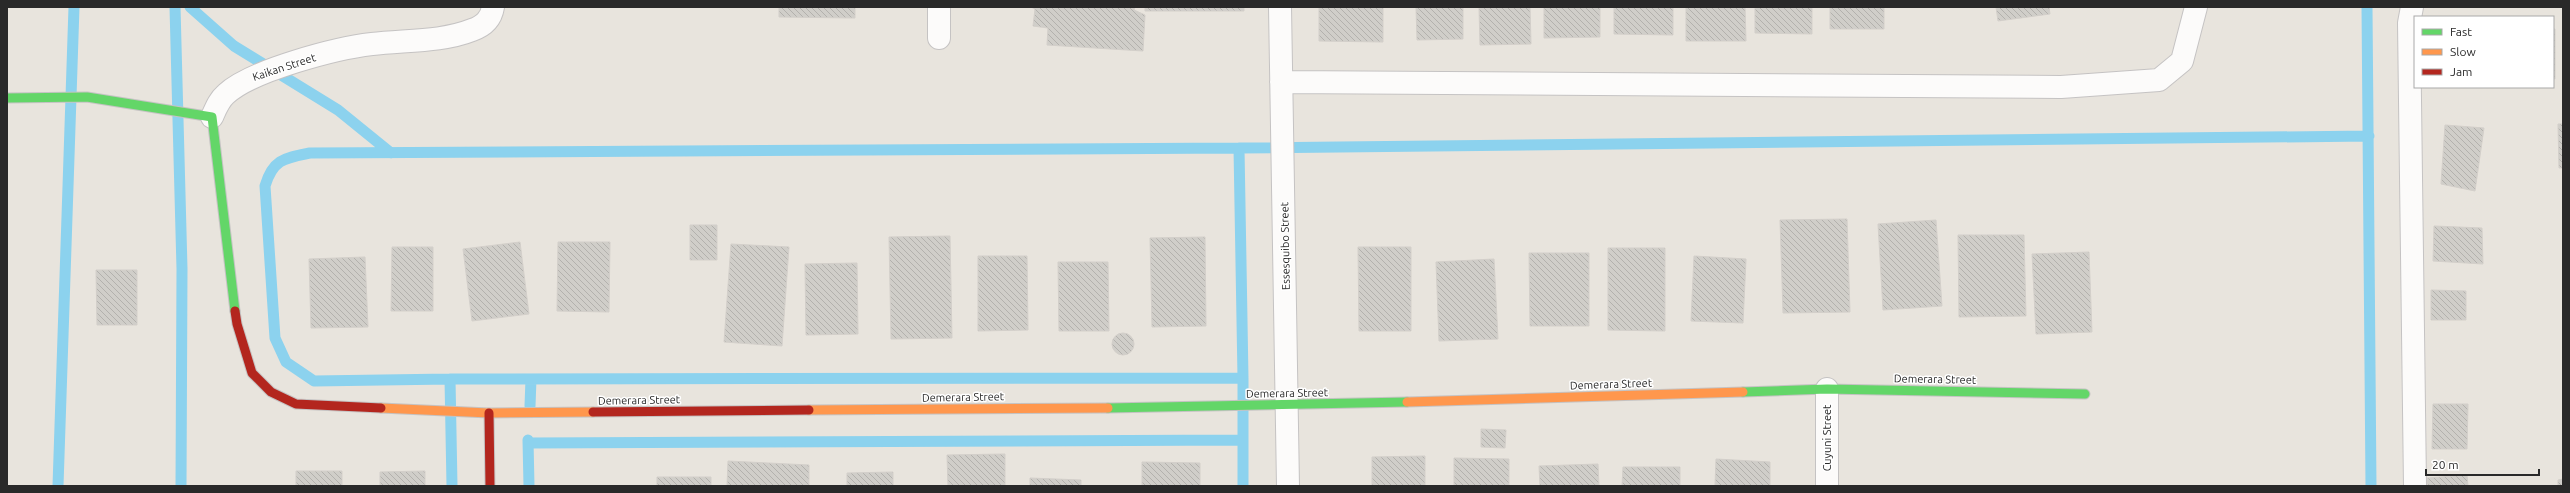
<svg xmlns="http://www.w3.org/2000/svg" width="2570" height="493" font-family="Ubuntu,sans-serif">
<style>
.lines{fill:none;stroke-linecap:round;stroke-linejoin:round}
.stream{stroke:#8cd2ee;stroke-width:11}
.building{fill:url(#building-back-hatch);stroke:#d3cfca}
.street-casing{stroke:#c5c3c3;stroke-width:24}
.fast-casing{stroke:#c5c3c3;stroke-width:11}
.slow-casing{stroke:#c5c3c3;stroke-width:11}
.jam-casing{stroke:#c5c3c3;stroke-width:11}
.street{stroke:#fcfbfa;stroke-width:22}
.fast{stroke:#63d668;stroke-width:9}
.slow{stroke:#ff974d;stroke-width:9}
.jam{stroke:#b3261e;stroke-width:9}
.labels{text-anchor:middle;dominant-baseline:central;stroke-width:3;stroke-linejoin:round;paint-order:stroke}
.street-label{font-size:11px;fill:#292929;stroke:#fff}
</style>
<defs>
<pattern id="building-back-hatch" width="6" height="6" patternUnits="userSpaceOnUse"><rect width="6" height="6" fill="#d0cec9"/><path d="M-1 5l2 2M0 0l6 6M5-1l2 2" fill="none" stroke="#b3b1ad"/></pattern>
</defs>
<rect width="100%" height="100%" fill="#e8e4dd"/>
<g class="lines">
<path class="stream" d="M 175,7 L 182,269 L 181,486
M 190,7 L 234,46 L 338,110 L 391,153
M 2367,7 L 2371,486
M 1239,148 L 1243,378 L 450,379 L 314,381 L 286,362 L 275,338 L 265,186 C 273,159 285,158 310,153 L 1239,148 L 2369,136
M 450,379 L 452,486
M 530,406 L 531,379
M 528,440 L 529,486
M 529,443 L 1242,440
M 58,486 L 74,7
M 1243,486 L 1243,378"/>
</g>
<path class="building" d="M 779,7 L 855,7 L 855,18 L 779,17 Z
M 1031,7 L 1135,7 L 1134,10 L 1145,15 L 1143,51 L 1047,45 L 1048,28 L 1033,26 L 1035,9 Z
M 1145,7 L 1244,7 L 1244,11 L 1145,11 Z
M 1319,7 L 1383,7 L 1383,42 L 1319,41 Z
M 1416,7 L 1463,7 L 1463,39 L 1417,40 Z
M 1479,7 L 1530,7 L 1531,44 L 1480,45 Z
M 1544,7 L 1600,7 L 1600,37 L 1544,38 Z
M 1614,7 L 1673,7 L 1673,35 L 1614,34 Z
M 1686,7 L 1745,7 L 1746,41 L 1686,41 Z
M 1755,7 L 1812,7 L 1812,34 L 1755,33 Z
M 1830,7 L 1884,7 L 1884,29 L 1830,29 Z
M 1996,7 L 2049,7 L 2050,14 L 1998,21 Z
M 2553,29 L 2555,29 L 2555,79 L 2553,78 Z
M 2558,124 L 2563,124 L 2563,168 L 2559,168 Z
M 2445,125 L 2484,128 L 2475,191 L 2441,184 Z
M 1847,219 L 1850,312 L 1783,313 L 1780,220 Z
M 1936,220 L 1942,306 L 1883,310 L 1878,224 Z
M 690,225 L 717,225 L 717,260 L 690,260 Z
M 2434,226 L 2482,228 L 2483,264 L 2433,261 Z
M 1958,235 L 2024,235 L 2026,316 L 1959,317 Z
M 950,236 L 952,338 L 891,339 L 889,237 Z
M 1205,237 L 1206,326 L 1152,327 L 1150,238 Z
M 520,242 L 529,314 L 472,321 L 463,249 Z
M 558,242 L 610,242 L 609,312 L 557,311 Z
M 731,244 L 789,247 L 782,346 L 724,342 Z
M 392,247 L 433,247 L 433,311 L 391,311 Z
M 1358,247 L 1411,247 L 1411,331 L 1359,331 Z
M 1608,248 L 1665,248 L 1665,331 L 1608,330 Z
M 2089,252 L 2092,332 L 2036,334 L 2032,254 Z
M 1529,253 L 1589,253 L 1589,326 L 1530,326 Z
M 978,256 L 1027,256 L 1028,330 L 978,331 Z
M 1694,256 L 1746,259 L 1743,323 L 1691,321 Z
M 365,257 L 368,327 L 311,328 L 309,259 Z
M 1494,259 L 1498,339 L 1439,341 L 1436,262 Z
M 1058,262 L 1108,262 L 1109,331 L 1059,331 Z
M 857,263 L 858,334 L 806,335 L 805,264 Z
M 96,270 L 137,270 L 137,325 L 97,325 Z
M 2431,290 L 2466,291 L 2466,320 L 2431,320 Z
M1112 344a11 11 0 1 1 22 0a11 11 0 1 1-22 0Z
M 2433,404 L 2468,404 L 2467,449 L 2432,449 Z
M 1481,429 L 1506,430 L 1505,448 L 1481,447 Z
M 1005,454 L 1005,486 L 948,486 L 947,455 Z
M 1425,456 L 1425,486 L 1372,486 L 1372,457 Z
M 1454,458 L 1509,459 L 1509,486 L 1454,486 Z
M 1716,459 L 1770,462 L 1770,486 L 1715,486 Z
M 728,461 L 809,465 L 809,486 L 727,486 Z
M 1142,462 L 1200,463 L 1200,486 L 1142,486 Z
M 1598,464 L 1599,486 L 1540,486 L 1539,466 Z
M 1623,467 L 1680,467 L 1680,486 L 1622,486 Z
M 296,471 L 342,471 L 342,486 L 296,486 Z
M 425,471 L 425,486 L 380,486 L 380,472 Z
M 893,472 L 893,486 L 847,486 L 847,473 Z
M 2467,475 L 2468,486 L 2428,486 L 2427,478 Z
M 657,477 L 711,477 L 711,486 L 657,486 Z
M 1030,478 L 1081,480 L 1081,486 L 1030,486 Z
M 2563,479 L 2563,486 L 2558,486 L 2558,480 Z"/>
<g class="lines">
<defs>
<path id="street" d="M 939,7 L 939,38
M 1280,7 L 1288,486
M 2412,7 L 2409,23 L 2415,486
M 1281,82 L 2061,87 L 2159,80 L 2182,61 L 2196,7
M 212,117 C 216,108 219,100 226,94 C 252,70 337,48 372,44 C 404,40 442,42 472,30 C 484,26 491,19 493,7
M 1827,389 L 1827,486"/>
<path id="fast" d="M 7,98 L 87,97 L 212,117 L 235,311
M 1743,392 L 1827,389 L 2085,394
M 1108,408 L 1407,402"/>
<path id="slow" d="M 1407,402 L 1743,392
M 381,408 L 489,413 L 593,412
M 809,410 L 1108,408"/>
<path id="jam" d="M 235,311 L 237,324 L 252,373 L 271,392 L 296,404 L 381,408
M 593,412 L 809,410
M 489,413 L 490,486"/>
</defs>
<use href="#street" class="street-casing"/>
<use href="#fast" class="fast-casing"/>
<use href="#slow" class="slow-casing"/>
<use href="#jam" class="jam-casing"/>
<use href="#street" class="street"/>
<use href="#fast" class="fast"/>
<use href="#slow" class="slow"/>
<use href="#jam" class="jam"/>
</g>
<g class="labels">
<g class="street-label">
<text transform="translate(284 67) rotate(-18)">Kaikan Street</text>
<text transform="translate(1285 246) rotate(-91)">Essesquibo Street</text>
<text transform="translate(1935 379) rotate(1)">Demerara Street</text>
<text transform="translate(1611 384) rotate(-2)">Demerara Street</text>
<text transform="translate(1287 393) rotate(-1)">Demerara Street</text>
<text transform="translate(963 397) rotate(-1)">Demerara Street</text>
<text transform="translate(639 400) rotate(-1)">Demerara Street</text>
<text transform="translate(1827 438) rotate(-90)">Cuyuni Street</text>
</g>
</g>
<rect width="2570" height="493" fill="none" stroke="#292929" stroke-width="16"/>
<rect x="2414" y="16" width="140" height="72" fill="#ffffff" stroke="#a9a9a9"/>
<rect x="2422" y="29" width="20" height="6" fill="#63d668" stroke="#a9a9a9"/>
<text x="2450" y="36" font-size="12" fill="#292929">Fast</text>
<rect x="2422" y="49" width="20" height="6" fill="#ff974d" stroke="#a9a9a9"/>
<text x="2450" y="56" font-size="12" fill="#292929">Slow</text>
<rect x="2422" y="69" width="20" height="6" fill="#b3261e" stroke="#a9a9a9"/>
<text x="2450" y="76" font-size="12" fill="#292929">Jam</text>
<path d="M2426 469v6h113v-6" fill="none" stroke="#292929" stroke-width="2"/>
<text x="2432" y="469" font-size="12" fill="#292929" stroke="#ffffff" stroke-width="3" paint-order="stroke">20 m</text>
</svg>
